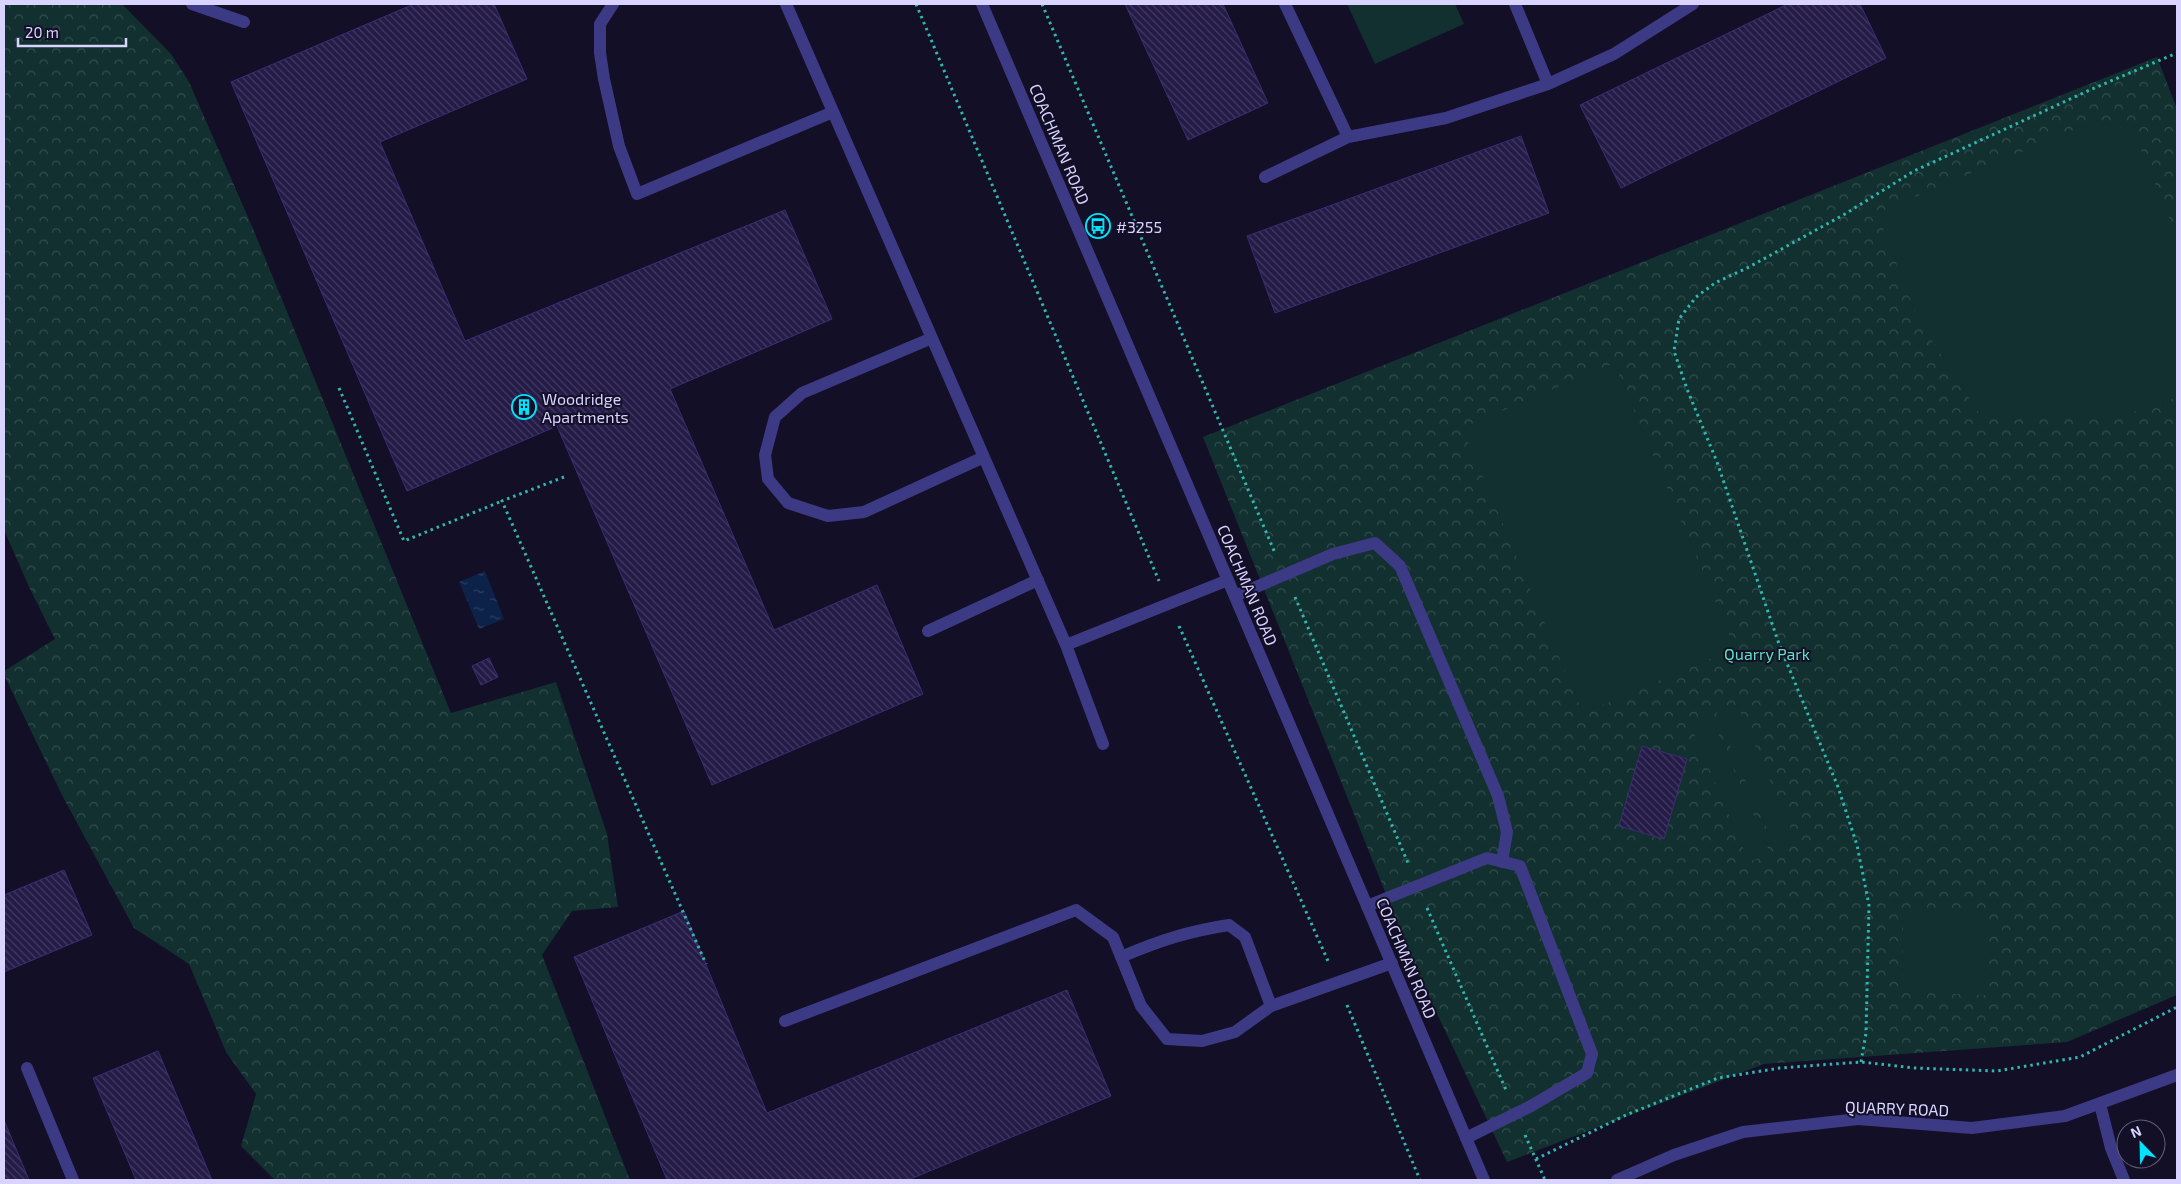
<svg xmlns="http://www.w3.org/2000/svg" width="2181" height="1184" font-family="'Exo 2',sans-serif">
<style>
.forest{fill:url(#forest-crowns)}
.pitch{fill:#12302f}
.water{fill:url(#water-ripples)}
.building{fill:url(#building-back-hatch);stroke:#3b2d73}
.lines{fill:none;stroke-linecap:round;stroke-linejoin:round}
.path{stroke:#2fb8b0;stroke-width:3;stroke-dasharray:2.5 4;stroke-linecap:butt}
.service{stroke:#3d3a85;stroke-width:12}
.minor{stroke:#3d3a85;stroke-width:12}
.tertiary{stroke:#3d3a85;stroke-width:12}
.labels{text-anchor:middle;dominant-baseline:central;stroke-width:4;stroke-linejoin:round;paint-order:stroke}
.street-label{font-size:16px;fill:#d9d4ff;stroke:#130f26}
.poi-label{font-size:16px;fill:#d9d4ff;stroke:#130f26;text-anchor:start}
.park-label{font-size:16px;fill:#5fe0c0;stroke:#130f26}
</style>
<defs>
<pattern id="forest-crowns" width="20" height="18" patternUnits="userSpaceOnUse" patternTransform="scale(1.25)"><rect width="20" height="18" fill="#12302f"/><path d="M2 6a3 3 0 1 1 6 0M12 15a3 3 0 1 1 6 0" fill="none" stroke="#344d4e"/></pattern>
<pattern id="water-ripples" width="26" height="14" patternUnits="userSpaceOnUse" patternTransform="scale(1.25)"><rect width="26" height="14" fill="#0c2248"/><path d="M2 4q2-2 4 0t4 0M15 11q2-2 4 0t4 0" fill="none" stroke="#2f4163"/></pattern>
<pattern id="building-back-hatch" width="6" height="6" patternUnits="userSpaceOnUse" patternTransform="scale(1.25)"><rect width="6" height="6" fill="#241b47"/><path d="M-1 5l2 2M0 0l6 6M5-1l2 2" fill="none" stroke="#433b63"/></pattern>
</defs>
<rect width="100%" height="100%" fill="#130f26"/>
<path class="forest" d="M 4,4 L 122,4 L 171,54 L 189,82 L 254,231 L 451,713 L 556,682 L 607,834 L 618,907 L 572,911 L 542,955 L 630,1180 L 275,1180 L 241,1146 L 256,1094 L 226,1052 L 189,964 L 134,928 L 63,797 L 4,675 L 4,671 L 55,639 L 30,589 L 4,530 Z
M 2157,57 L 2177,109 L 2177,995 L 2067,1042 L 1764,1064 L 1507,1162 L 1416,969 L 1203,437 Z"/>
<path class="pitch" d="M 1347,4 L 1455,4 L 1464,24 L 1375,64 Z
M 2097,120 L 2133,131 L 2177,237 L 2177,397 L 2110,420 L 1980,415 L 1918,319 L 1877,213 Z
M 1614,363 L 1735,648 L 1583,713 L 1462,428 Z
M 1737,704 L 1796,841 L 1776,850 L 1716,713 Z
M 1710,715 L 1770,853 L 1749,862 L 1690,724 Z
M 1903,913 L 1986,914 L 1985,995 L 1902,992 Z"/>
<path class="water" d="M 485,571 L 504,619 L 479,629 L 459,582 Z"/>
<path class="building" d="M 414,4 L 494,4 L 527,79 L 380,142 L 465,341 L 785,210 L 832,319 L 670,389 L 774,630 L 877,585 L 923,694 L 712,785 L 557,426 L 407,491 L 231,82 Z
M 1125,4 L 1223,4 L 1268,103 L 1188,140 Z
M 1788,4 L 1860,4 L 1886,58 L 1621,188 L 1580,105 Z
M 1521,136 L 1549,213 L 1275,313 L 1247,236 Z
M 489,658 L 498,677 L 481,685 L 472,666 Z
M 1642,746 L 1687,759 L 1664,839 L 1619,826 Z
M 64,870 L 92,935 L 4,972 L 4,895 Z
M 684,911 L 767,1113 L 1067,990 L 1111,1096 L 908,1180 L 667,1180 L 574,957 Z
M 158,1051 L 212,1180 L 136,1180 L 93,1078 Z
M 4,1120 L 29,1180 L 4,1180 Z"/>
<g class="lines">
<path class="path" d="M 916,4 L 1159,581
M 1042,4 L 1275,553
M 339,388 L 404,541 L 502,501
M 564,477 L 502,501 L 706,964
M 1295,597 L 1408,863
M 1179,626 L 1328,961
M 1427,908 L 1506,1090
M 1347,1005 L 1420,1180
M 1861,1062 L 1866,1033 L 1869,905 L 1857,845 L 1838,787 L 1779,644 L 1717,462 L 1687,389 L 1674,351 L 1679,319 L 1696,297 L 1715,283 L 1749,267 L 1845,214 L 1914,171 L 2092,89 L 2177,53
M 1525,1135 L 1545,1180
M 1536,1159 L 1626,1115 L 1718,1078 L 1780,1068 L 1861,1062 L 1915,1068 L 1997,1071 L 2080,1057 L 2177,1007"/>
<path class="service" d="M 192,4 L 244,22
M 613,4 L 600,24 L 600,53 L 604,79 L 619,146 L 637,194 L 833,112
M 786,4 L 1066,645 L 1103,744
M 1285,4 L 1348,137
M 1515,4 L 1548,84
M 1265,177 L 1348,137 L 1446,118 L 1548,84 L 1614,54 L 1693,4
M 932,338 L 802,393 L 775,417 L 765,455 L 768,479 L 788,503 L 828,516 L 864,512 L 984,457
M 1235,596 L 1333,554 L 1375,543 L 1400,566 L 1498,796 L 1507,832 L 1502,862
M 928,631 L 1038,580
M 1066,645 L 1228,580
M 1367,906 L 1487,858 L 1520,866 L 1592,1054 L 1587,1073 L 1531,1106 L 1466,1138
M 1121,957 C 1158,941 1189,931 1229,925 L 1245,937 L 1271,1006
M 785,1021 L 1076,910 L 1113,937 L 1141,1006 L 1167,1039 L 1202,1041 L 1235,1032 L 1271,1006 L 1392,963
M 2100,1104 L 2111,1148 L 2124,1180"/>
<path class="minor" d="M 27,1068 L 73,1180"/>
<path class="tertiary" d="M 982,4 L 1484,1180
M 1617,1180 L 1674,1155 L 1743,1132 L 1858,1119 L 1972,1128 L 2065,1116 L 2177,1075"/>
</g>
<defs>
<symbol id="bus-ring" viewBox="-11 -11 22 22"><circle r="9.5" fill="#130f26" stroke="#00e5ff" stroke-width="1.5"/><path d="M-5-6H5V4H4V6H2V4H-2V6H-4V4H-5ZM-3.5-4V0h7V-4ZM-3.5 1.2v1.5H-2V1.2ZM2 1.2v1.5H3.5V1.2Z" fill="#00e5ff"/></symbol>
<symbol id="building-ring" viewBox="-11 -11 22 22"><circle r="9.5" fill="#130f26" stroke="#00e5ff" stroke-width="1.5"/><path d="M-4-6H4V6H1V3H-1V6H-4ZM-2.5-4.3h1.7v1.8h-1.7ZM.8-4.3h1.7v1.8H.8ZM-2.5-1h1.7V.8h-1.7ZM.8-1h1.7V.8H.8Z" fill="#00e5ff"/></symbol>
</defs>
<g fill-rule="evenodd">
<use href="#bus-ring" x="1084" y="212" width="28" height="28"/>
<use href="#building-ring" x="510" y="393" width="28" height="28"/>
</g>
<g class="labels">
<g class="street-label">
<text transform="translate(1060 144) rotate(67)">COACHMAN ROAD</text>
<text transform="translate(1248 585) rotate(67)">COACHMAN ROAD</text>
<text transform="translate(1407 958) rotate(67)">COACHMAN ROAD</text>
<text transform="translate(1897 1108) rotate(2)">QUARRY ROAD</text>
</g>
<g class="poi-label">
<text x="1116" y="226">#3255</text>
<text x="542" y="398">Woodridge<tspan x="542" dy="18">Apartments</tspan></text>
</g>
<g class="park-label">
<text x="1767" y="653">Quarry Park</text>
</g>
</g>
<rect width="2181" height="1184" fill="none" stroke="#d9d4ff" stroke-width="10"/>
<g transform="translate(2141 1144) rotate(337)"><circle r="24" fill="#130f26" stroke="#625e7d"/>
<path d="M0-4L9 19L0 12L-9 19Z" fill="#00e5ff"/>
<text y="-8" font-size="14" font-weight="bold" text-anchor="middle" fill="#d9d4ff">N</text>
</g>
<path d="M18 38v8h108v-8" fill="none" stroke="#d9d4ff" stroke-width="2.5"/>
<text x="25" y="38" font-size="15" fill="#d9d4ff" stroke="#130f26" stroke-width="4" paint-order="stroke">20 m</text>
</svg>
